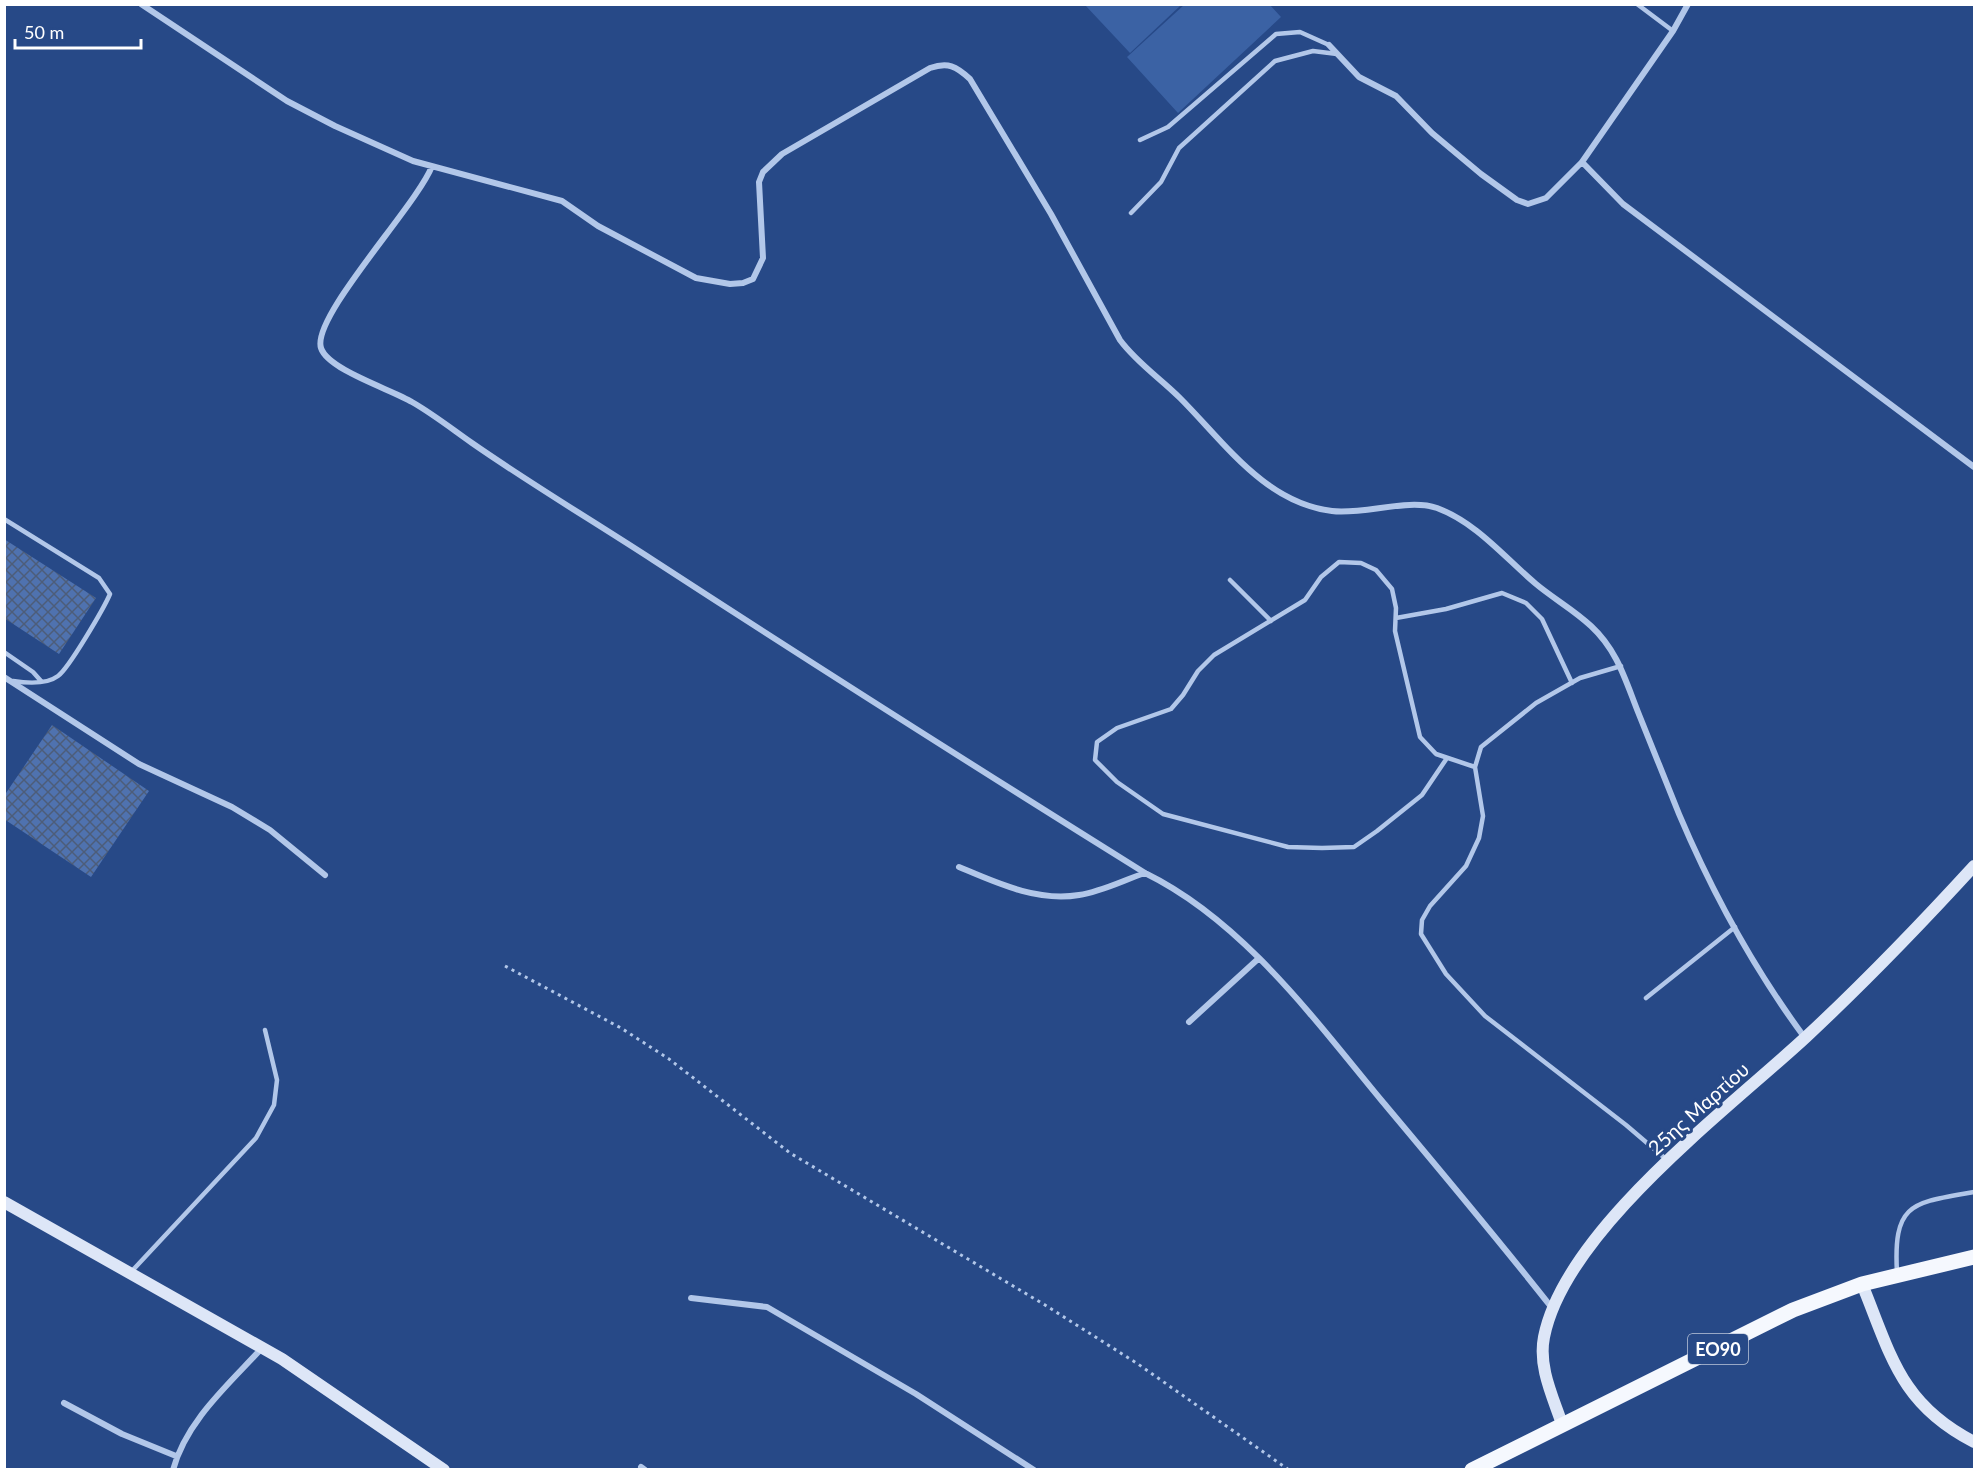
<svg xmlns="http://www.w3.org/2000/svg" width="1979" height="1474" font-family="Lato,sans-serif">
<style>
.pitch{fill:#3b62a4}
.building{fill:url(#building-cross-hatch)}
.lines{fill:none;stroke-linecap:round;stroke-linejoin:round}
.path{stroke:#b2c7e9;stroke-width:3;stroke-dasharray:3 4.5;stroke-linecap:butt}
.lane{stroke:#b2c7e9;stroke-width:4.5}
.street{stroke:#b2c7e9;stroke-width:6}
.secondary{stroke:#dde6f7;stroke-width:12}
.primary{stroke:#f5f8fe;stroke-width:15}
.labels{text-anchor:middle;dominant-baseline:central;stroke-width:6;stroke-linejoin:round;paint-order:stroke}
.shield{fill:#274987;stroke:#bec8db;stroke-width:1.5}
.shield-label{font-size:18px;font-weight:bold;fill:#fff}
.street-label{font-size:20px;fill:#fff;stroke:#274987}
</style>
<defs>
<pattern id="building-cross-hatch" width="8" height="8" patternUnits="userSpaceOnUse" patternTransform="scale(1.5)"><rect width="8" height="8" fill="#4f72af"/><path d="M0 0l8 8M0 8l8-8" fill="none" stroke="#4d5d79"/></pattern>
</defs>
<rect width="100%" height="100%" fill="#274987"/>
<path class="pitch" d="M 1085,5 L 1181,5 L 1130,53 Z
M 1184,5 L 1270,5 L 1281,17 L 1178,113 L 1127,57 Z"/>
<path class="building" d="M 4,539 L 96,598 L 59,654 L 4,618 Z
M 52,725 L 149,791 L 91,877 L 4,819 L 4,796 Z"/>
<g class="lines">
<path class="path" d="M 505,966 L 621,1028 L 669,1059 L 790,1153 L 1045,1305 L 1138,1364 L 1289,1470"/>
<path class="lane" d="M 1637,4 L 1673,31
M 1140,140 L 1168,127 L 1276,34 L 1300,32 L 1329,45
M 1131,213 L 1161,182 L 1179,148 L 1275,61 L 1313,51 L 1337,54
M 4,519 L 99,578 L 110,594 C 104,608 69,668 58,676 C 46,685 26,683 13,681
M 1230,580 L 1271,621
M 1396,618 L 1446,609 L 1502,593 L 1526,603 L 1542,619 L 1572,683
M 4,652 L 33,672 L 41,681
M 1621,666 L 1580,678 L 1536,703 L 1481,747 L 1475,767 L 1483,816 L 1479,838 L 1466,866 L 1430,906 L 1422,920 L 1421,934 L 1446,974 L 1485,1016 L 1626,1125 L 1667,1160
M 1447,758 L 1422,795 L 1377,831 L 1354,847 L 1322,848 L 1288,847 L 1163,814 L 1117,782 L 1095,760 L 1097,742 L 1117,728 L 1171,709 L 1183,695 L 1198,671 L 1214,655 L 1305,600 L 1321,577 L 1339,562 L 1361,563 L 1376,570 L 1392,589 L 1396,608 L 1395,631 L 1420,737 L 1436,754 L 1475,767
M 1646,998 L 1735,927
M 131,1272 L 256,1138 L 274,1105 L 277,1080 L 265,1030
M 1897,1273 C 1893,1202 1912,1203 1974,1192"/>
<path class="street" d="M 141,4 L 287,101 L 335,126 L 413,161 L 562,201 L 598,226 L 696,278 L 730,284 L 743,283 L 753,279 L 763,258 L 759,182 L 763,172 L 782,154 L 930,68 C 948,62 956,66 970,79 L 1051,214 L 1120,340 C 1137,363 1160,378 1180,398 C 1224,442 1265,503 1332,511 C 1364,515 1408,498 1437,508 C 1477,523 1505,558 1536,584 C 1554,599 1574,610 1591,626 C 1617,650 1625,679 1638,712 C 1652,746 1665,780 1679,814 C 1712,892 1754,969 1805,1038
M 1329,45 L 1359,77 L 1396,96 L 1432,133 L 1481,174 L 1517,200 L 1528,204 L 1546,198 L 1582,162 L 1673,31 L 1688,4
M 1582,162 L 1623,204 L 1974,467
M 432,166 C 418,204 311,317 321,348 C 328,370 393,390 412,402 C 433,414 452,429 472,443 C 531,484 593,521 653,560 C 816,666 980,770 1145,873 C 1243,921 1314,1019 1382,1101 C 1439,1169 1497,1238 1552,1308
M 4,677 L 139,764 L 232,807 L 270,830 L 325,875
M 959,867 C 997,883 1037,902 1079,895 C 1101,892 1124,880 1145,873
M 1189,1022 L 1258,959
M 691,1298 L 767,1307 L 916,1394 L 1034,1470
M 64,1403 L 122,1434 L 176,1456
M 641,1467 L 645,1470
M 173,1470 C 186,1421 229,1384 262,1348"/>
<path class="secondary" d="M 4,1202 L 282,1359 L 444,1470
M 1862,1284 C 1891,1355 1900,1404 1974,1442
M 1562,1424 C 1553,1397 1538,1367 1544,1337 C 1565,1231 1727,1110 1806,1037 C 1865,982 1920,925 1974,866"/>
<path class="primary" d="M 1472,1470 L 1793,1310 L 1862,1284 L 1974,1257"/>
</g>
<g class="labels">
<rect class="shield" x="1688" y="1334" width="60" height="30" rx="4.5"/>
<g class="shield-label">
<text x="1718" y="1349">ΕΟ90</text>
</g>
<g class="street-label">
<text transform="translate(1698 1108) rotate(-42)">25ης Μαρτίου</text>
</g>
</g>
<rect width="1979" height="1474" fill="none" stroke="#ffffff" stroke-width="12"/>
<path d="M15 39v9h126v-9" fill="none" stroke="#ffffff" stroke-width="3"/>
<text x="24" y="39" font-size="18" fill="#ffffff" stroke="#274987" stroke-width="4.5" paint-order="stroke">50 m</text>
</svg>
